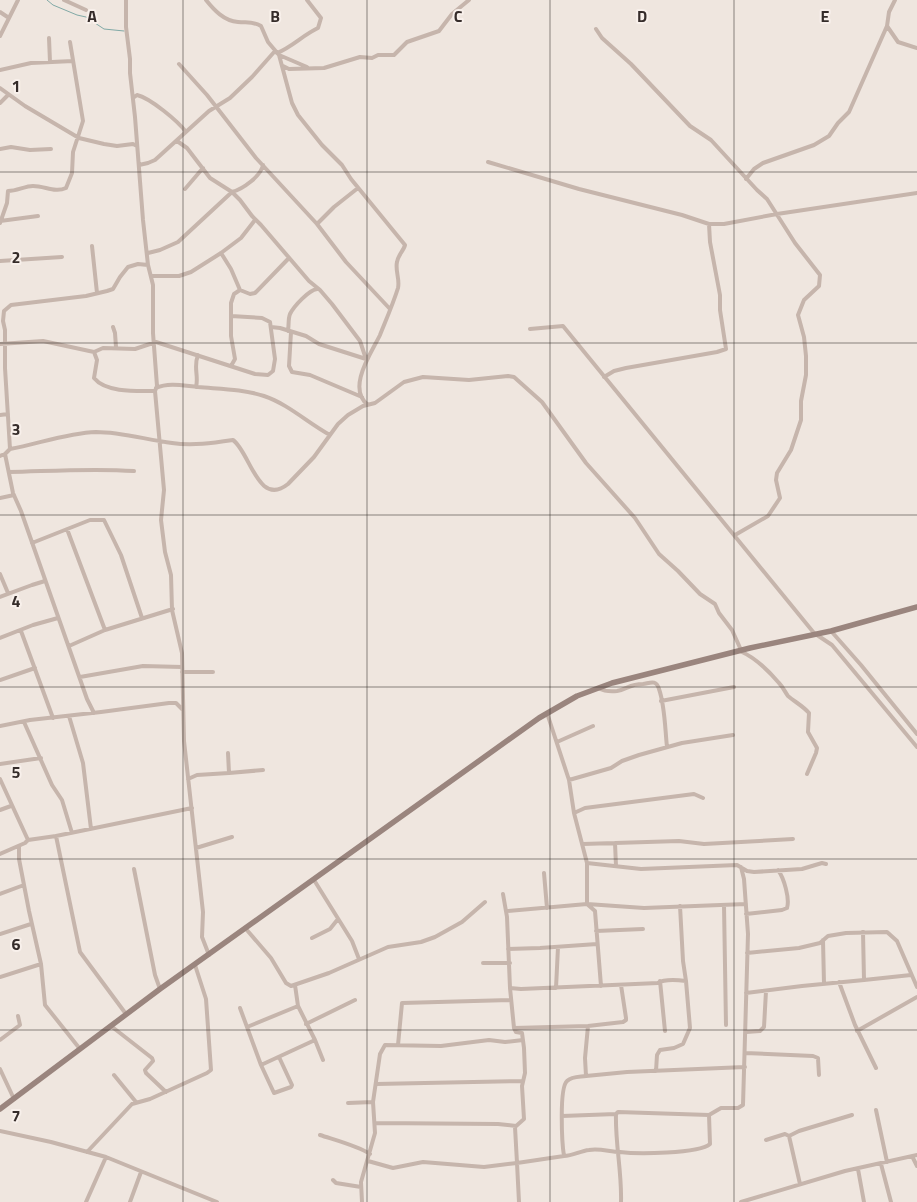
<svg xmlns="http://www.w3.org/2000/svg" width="917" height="1202" font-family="'Titillium Web',sans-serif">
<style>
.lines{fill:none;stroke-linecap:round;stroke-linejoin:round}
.stream{stroke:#81a9a6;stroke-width:1}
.minor{stroke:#c6b5ac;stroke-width:4}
.secondary{stroke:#9a857e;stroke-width:5.5}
.grid{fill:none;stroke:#352c2a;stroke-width:1;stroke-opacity:0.55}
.grid-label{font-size:16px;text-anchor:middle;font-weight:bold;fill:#352c2a;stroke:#f8f0eb;stroke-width:4;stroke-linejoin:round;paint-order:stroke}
</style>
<rect width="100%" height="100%" fill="#efe6df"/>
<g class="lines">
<path class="stream" d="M 47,0 L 53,5 L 77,15 L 86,17 L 104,29 L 124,31"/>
<path class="minor" d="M 64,0 L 86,10
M 126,0 L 126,27 L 130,59 L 130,73 L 135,117 L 143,220 L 148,265 L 153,285 L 153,333 L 157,386 L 155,391 L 164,490 L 161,520 L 165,552 L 171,575 L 172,610 L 182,653 L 184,741 L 203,912 L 202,937 L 209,955
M 206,0 C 214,10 224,21 238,22 C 247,23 253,21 261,26 L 268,42 L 279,55 L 292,103 L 298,115 L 322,145 L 342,165 L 351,179 L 405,245 C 404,250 398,255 397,262 C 395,271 400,279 398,288 C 393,304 386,320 380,335 C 372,352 346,388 368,405
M 0,12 L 9,18
M 887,26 L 898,42 L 917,48
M 596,29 L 602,38 L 631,64 L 690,126 L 711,140 L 757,190 L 767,199 L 795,243 L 820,275 L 819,286 L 804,300 L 798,315 L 804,337 L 806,356 L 806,375 L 801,401 L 801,420 L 791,450 L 777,473 L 776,480 L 780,498 L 768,516 L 735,535
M 0,36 L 18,0
M 49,38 L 50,62
M 277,53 C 292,47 303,35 318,28 L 321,18 L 307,0
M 279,55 L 307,67
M 179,64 L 207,95 L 256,158 L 317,224 L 346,262 L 390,309
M 283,66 L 289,69 L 324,68 L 360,57 L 372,58 L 378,55 L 394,55 L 407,42 L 439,31 L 452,14 L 469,0
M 0,70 L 31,63 L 73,61
M 0,88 L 25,106 L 79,138 L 104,144 L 117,146 L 133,144 L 137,146
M 133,98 L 137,95 C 150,98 178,121 186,132
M 0,103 L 8,95
M 177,141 L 187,148 L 210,178 L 232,192 L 240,200 L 252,216 L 261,225 L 309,281 L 320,290 L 332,304 L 360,341 L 366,359 L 319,344 L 306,336 L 280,328 L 271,327
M 0,149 L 11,147 L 30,150 L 51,149
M 488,162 L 579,189 L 682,215 L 709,224 L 724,224 L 777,214 L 917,193
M 139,165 L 148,163 L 155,160 L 209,111 L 230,98 L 252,77 L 275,51
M 746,179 L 754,169 L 763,163 L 814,145 L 829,136 L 838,123 L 849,112 L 887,26 L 889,12 L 895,0
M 185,189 L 203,168
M 0,221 L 38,216
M 0,223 L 7,203 L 8,191 C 17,191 25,186 33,186 C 45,186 55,193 66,188 L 72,173 L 73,152 L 83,121 L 70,42
M 317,224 L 334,207 L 358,188
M 92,246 L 97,293
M 148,253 L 160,250 L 178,242 L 232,192 C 243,189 261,176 263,165
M 221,253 L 231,269 L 240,290
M 0,261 L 62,257
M 152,276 L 179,276 L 191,272 L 221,253 L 241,238 L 255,220
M 113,327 L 115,333 L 116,347
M 530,329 L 563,326 L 814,633 L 832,645 L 917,747
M 288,331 C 289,325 288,319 290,314 C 294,306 309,290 317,289
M 291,332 L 289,366 L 292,372 L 310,375 L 362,397
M 0,344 L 43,341 L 94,352 L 103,348 L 135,349 L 156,342 L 255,374 L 268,375 L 273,371 L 275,359 L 270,322 L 262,318 L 231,316
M 94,352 L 97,360 L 94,378 C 106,393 138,391 155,391
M 231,366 L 235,359 L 231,336 L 231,303 L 234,294 L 240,290 L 250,294 L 255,293 L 289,258
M 604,377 L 614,371 L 626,368 L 717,352 L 726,349 L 720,310 L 720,295 L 710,242 L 709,224
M 196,387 C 199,376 193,367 198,355
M 156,388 C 169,382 185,386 198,387 C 220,389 243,389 264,396 C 288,404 308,423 330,435
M 0,415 L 8,414
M 10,449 C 38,444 67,433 96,432 C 122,432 147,440 172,443 C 192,446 213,443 233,440 C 250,452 258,508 288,484 L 314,457 L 338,424 L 348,415 L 363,406 L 375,403 L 404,382 L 423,377 L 469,380 L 508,376 L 514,377 L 542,402 L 586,463 L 635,518 L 659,554 L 678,571 L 700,594 L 715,604 L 719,613 L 732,630 L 741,650
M 5,454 L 13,493 L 21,511 L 87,699 L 94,713
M 0,456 L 5,454 L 10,449 L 5,368 L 5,330 L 3,321 L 4,311 L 11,305 L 86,296 L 107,291 L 113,289 L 120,277 L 128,267 L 138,264 L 148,265
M 9,472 C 51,471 93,468 134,471
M 0,498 L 14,495
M 67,529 L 105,630
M 32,543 L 90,520 L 104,520 L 121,555 L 142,618
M 0,574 L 8,593
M 0,597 L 32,585 L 45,581
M 21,631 L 53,718
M 831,631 L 861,665 L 917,734
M 0,638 L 33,625 L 58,618
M 69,646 L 105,630 L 173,609
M 740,651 C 756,658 768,670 779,683 C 783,687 785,692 788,696 C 795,702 803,706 809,713 L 808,732 L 817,748 L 816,753 L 807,774
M 182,672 L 213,672
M 80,677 L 143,666 L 182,667
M 0,680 L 35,668
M 598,688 C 604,691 610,692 617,691 C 628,689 629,684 643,684 C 650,683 656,679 659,689 C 665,706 665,729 667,747
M 661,701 L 734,687
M 547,713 L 569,780 L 574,813 L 587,863 L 641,869 L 737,865 L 747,871 L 754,872 L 802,869 L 822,863 L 826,864
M 69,716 L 83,763 L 91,829
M 24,722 L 52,785 L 62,800 L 72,833
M 0,726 L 30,720 L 101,712 L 169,703 L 176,703 L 182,709
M 557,742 L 593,726
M 0,764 L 41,758
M 229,773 L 263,770
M 0,779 L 28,840
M 188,779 L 197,775 L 229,773 L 228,753
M 569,780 L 611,768 L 622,761 L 639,755 L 682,743 L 733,735
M 0,810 L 11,806
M 574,813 L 585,808 L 694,794 L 703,798
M 56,836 L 80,952 L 126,1014
M 615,843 L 616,866
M 583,844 L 679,841 L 704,844 L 793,839
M 19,846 L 19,859 L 29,911 L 41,964 L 45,1005 L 80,1049
M 196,848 L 232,837
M 0,854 L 25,843 L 28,840 L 56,836 L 192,808
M 587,863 L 587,904 L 595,911 L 601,986
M 134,869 L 155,975 L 160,989
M 544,873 L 547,908
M 314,880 L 352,941 L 359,959
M 0,894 L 24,885
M 503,894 L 507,917 L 510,988 L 514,1028
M 724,905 L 726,1025
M 680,906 L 683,961 L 686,981
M 507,911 L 587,904 L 644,908 L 746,904
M 746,914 L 782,910 L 787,908 C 790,899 784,878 778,870
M 246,929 L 271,958 L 286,983 L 291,986 L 329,973 L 388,947 L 421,942 L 435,937 L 462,922 L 485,902
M 596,931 L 643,929
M 0,934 L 31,924
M 312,938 L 330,929 L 338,919
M 823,940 L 824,984
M 508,949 L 540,948 L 597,944
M 747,953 L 799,948 L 820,943 L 828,936 L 846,933 L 887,932 L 897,941 L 917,987
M 483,963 L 510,963
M 0,977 L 41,964
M 864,980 L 911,975
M 660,981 L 665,1031
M 839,982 L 855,1025 L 876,1068
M 295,985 L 298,1006 L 315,1040 L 323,1060
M 510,988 L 521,989 L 658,983 C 664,979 678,980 686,981 L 690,1028 L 683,1044 L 674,1048 L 660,1050 L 657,1055 L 656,1071
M 556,988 L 558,947
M 746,993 L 802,986 L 864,980 L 863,932
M 240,1008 L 261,1065 L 274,1093 L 291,1087 L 292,1085 L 279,1057
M 306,1024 L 355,1000
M 111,1026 L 152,1058 L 153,1061 L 145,1070 L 146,1073 L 166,1092
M 588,1026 L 585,1058 L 586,1076 L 627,1072 L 745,1067
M 247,1027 L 298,1006
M 514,1028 L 588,1026 L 623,1022 L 626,1020 L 626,1018 L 621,985
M 857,1031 L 917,997
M 746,1032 L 760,1031 L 764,1027 L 766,991
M 0,1040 L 20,1025 L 18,1016
M 398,1045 L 402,1003 L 511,1000
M 745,1053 L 813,1056 L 818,1058 L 819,1075
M 261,1065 L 315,1040
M 0,1069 L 14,1099
M 114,1075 L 136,1102
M 376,1084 L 523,1081
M 373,1102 L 380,1054 L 385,1045 L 441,1046 L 489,1040 L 505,1042 L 523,1040
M 348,1103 L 373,1102 L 375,1133 L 361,1182 L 362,1202
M 876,1110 L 887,1162
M 562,1116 L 616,1114
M 375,1123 L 498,1124 L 516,1126
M 0,1131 L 51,1142 L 106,1157 L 217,1202
M 320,1135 C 335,1140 358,1146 370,1154
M 789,1136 L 799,1131 L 852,1115
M 766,1140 L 785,1134 L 789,1136 L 800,1184
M 87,1152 L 132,1104 L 150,1099 L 207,1073 L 211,1070 L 206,999 L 195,965
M 564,1156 C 573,1156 580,1151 589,1150 C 600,1148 610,1152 620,1152 C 636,1154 699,1154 710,1144 L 709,1115 L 721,1108 L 738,1108 L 743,1105 L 748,934 L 744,879 L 741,867
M 912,1156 L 917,1166
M 368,1161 L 393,1168 L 423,1162 L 484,1167 L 517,1163 L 515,1127 L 524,1119 L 522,1086 L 525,1073 L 524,1048 L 522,1033 L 516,1032 L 514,1028
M 881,1164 L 891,1202
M 858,1169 L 864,1202
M 333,1180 L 336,1183 L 361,1187
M 86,1202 L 106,1157
M 130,1202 L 141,1172
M 519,1202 L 517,1163 L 564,1156 C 562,1144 559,1088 567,1081 C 572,1076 580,1077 586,1076
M 621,1202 C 622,1172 615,1143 616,1114 L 618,1112 L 709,1115
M 741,1202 L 845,1171 L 917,1155"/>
<path class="secondary" d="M 0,1109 L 160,989 L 539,718 L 577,696 L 612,683 L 750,648 L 831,631 L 917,607"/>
</g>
<path class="grid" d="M 183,0 L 183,1202M 367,0 L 367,1202M 550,0 L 550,1202M 734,0 L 734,1202M 0,172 L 917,172M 0,343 L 917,343M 0,515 L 917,515M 0,687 L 917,687M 0,859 L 917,859M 0,1030 L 917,1030"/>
<g class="grid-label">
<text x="92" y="22">A</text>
<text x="275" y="22">B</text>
<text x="458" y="22">C</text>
<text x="642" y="22">D</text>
<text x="825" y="22">E</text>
<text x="16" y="92">1</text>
<text x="16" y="263">2</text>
<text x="16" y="435">3</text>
<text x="16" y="607">4</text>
<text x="16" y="778">5</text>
<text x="16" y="950">6</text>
<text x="16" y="1122">7</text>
</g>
</svg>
